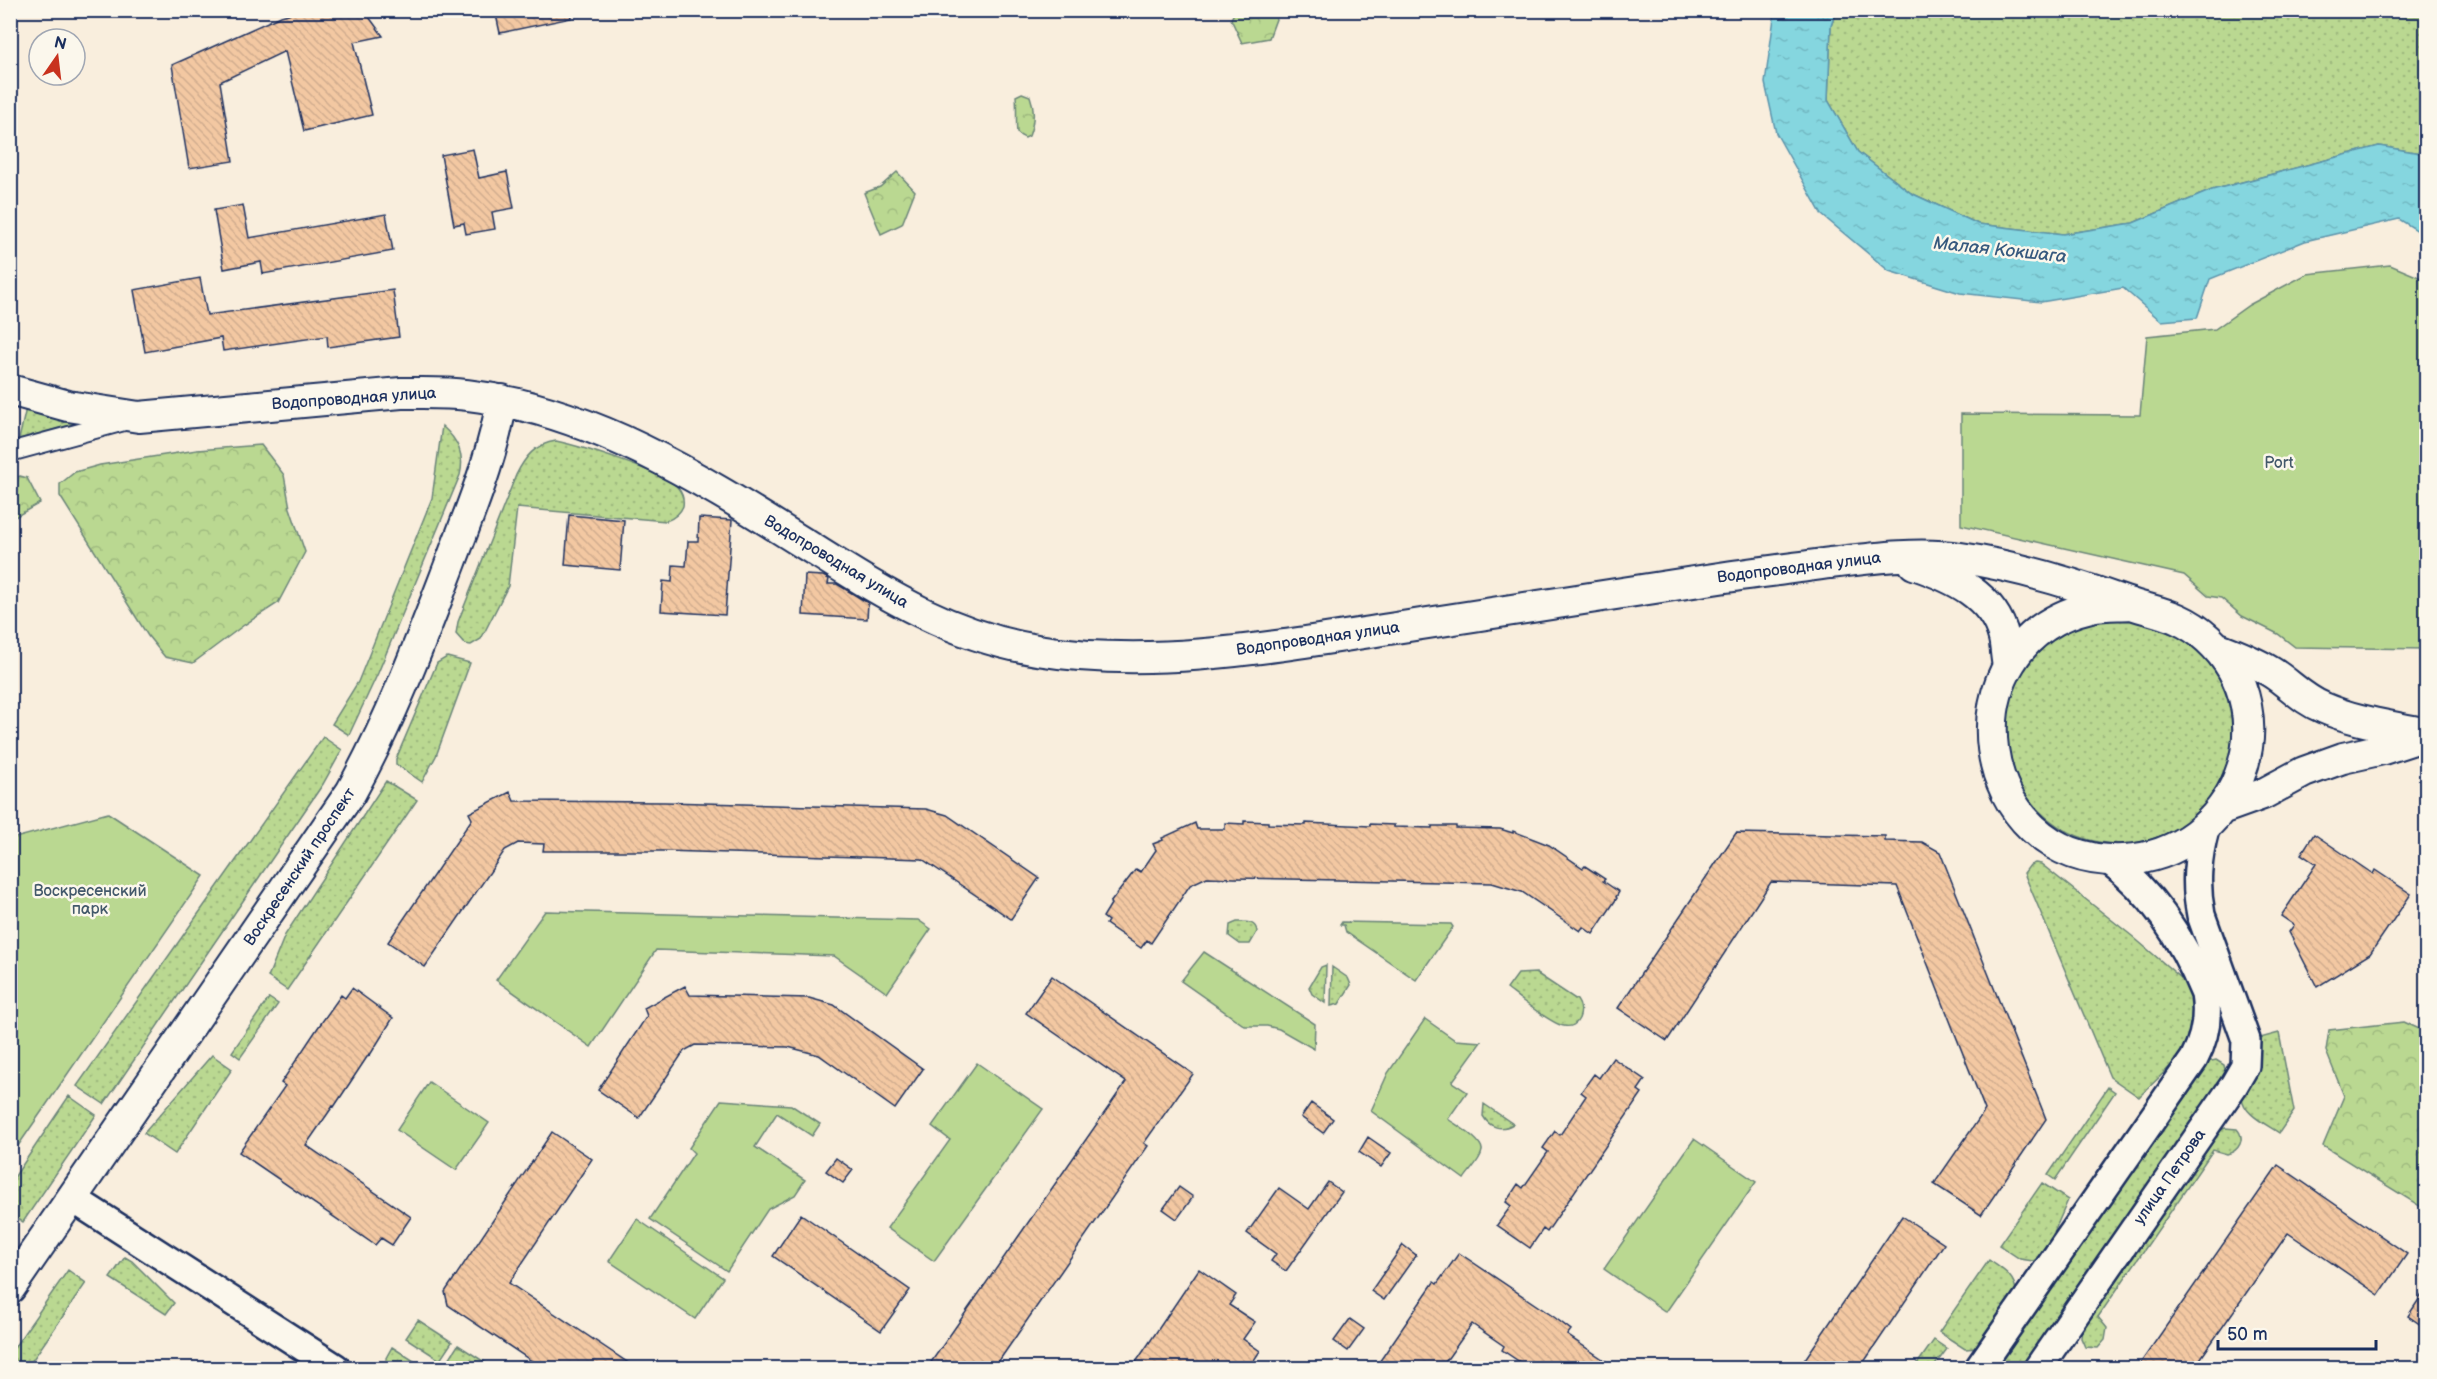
<svg xmlns="http://www.w3.org/2000/svg" width="2437" height="1379" font-family="'Balsamiq Sans',sans-serif">
<style>
.grass{fill:url(#grass-dots);stroke:#6a8478;stroke-width:1.5}
.forest{fill:url(#forest-crowns);stroke:#6a8478;stroke-width:1.5}
.park{fill:#bad891;stroke:#6a8478;stroke-width:1.5}
.water{fill:url(#water-ripples);stroke:#5b93ab;stroke-width:1.5}
.building{fill:url(#building-back-hatch);stroke:#1b2f5e;stroke-width:1.5}
.lines{fill:none;stroke-linecap:round;stroke-linejoin:round}
.minor-casing{stroke:#1b2f5e;stroke-width:22}
.secondary-casing{stroke:#1b2f5e;stroke-width:32}
.primary-casing{stroke:#1b2f5e;stroke-width:34}
.minor{stroke:#fbf7ec;stroke-width:18}
.secondary{stroke:#fbf7ec;stroke-width:27}
.primary{stroke:#fbf7ec;stroke-width:30}
.labels{text-anchor:middle;dominant-baseline:central;stroke-width:5;stroke-linejoin:round;paint-order:stroke}
.street-label{font-size:16px;fill:#1b2f5e;stroke:#fbf7ec}
.park-label{font-size:16px;fill:#43596b;stroke:#fbf7ec}
.water-label{font-size:18px;font-style:italic;fill:#36597e;stroke:#fbf7ec}
</style>
<defs>
<pattern id="grass-dots" width="8" height="8" patternUnits="userSpaceOnUse" patternTransform="scale(1.5)"><rect width="8" height="8" fill="#bad891"/><path d="M2 2h.1M6 6h.1" fill="none" stroke="#9fba7f" stroke-width="1.8" stroke-linecap="round"/></pattern>
<pattern id="forest-crowns" width="20" height="18" patternUnits="userSpaceOnUse" patternTransform="scale(1.5)"><rect width="20" height="18" fill="#bad891"/><path d="M2 6a3 3 0 1 1 6 0M12 15a3 3 0 1 1 6 0" fill="none" stroke="#9fba7f"/></pattern>
<pattern id="water-ripples" width="26" height="14" patternUnits="userSpaceOnUse" patternTransform="scale(1.5)"><rect width="26" height="14" fill="#85d6df"/><path d="M2 4q2-2 4 0t4 0M15 11q2-2 4 0t4 0" fill="none" stroke="#72b8c2"/></pattern>
<pattern id="building-back-hatch" width="6" height="6" patternUnits="userSpaceOnUse" patternTransform="scale(1.5)"><rect width="6" height="6" fill="#f3c8a2"/><path d="M-1 5l2 2M0 0l6 6M5-1l2 2" fill="none" stroke="#d0ac8e"/></pattern>
</defs>
<rect width="100%" height="100%" fill="#f9eedd"/>
<filter id="ink" filterUnits="userSpaceOnUse"><feTurbulence type="fractalNoise" baseFrequency=".0167" numOctaves="2"/><feDisplacementMap in="SourceGraphic" scale="12" xChannelSelector="R" yChannelSelector="G"/><feConvolveMatrix kernelMatrix="1 2 1 2 8 2 1 2 1" color-interpolation-filters="sRGB"/></filter>
<g filter="url(#ink)">
<path class="grass" d="M 1836,11 L 2426,11 L 2426,154 L 2379,146 L 2212,190 L 2133,223 L 2063,234 L 1978,224 L 1911,193 L 1858,152 L 1828,100 L 1831,26 Z
M 26,408 L 81,422 L 19,439 Z
M 442,426 C 458,440 465,455 460,475 L 378,673 L 349,735 L 332,724 L 358,682 L 432,498 Z
M 556,441 C 579,446 665,472 678,488 C 682,493 684,500 683,506 C 680,514 674,518 666,521 L 517,508 L 508,586 L 481,639 L 471,645 L 465,644 L 456,634 L 458,622 L 516,475 C 525,457 535,444 556,441 Z
M2006 731a113 113 0 1 1 226 0a113 113 0 1 1-226 0Z
M 447,657 L 470,663 L 436,756 L 422,782 L 396,764 L 396,759 L 437,663 Z
M 323,737 L 342,750 L 323,784 L 104,1104 L 77,1086 Z
M 386,781 L 417,800 L 287,990 L 268,977 L 285,935 Z
M 2035,863 L 2041,864 L 2132,936 L 2188,984 C 2209,1039 2174,1062 2139,1097 L 2110,1077 L 2024,873 L 2030,865 Z
M 1237,922 C 1246,922 1256,921 1257,932 L 1250,944 L 1240,944 L 1229,936 L 1230,925 Z
M 1326,965 L 1325,1003 L 1312,994 L 1309,987 L 1321,967 Z
M 1332,967 L 1348,978 L 1351,985 L 1339,1004 L 1331,1006 Z
M 1536,973 L 1577,1000 C 1585,1011 1579,1029 1564,1026 C 1551,1024 1519,998 1507,989 L 1518,974 Z
M 269,998 L 278,1004 L 240,1058 L 232,1052 Z
M 2279,1033 L 2294,1111 L 2279,1133 C 2266,1124 2243,1114 2242,1097 L 2260,1038 Z
M 212,1055 L 232,1069 L 175,1154 L 144,1133 Z
M 2216,1060 L 2224,1065 L 2226,1074 L 2225,1079 L 2024,1368 L 1994,1368 L 2207,1062 Z
M 2108,1087 L 2115,1092 L 2055,1180 L 2048,1175 Z
M 69,1096 L 96,1115 L 23,1222 L 11,1214 L 11,1182 Z
M 1484,1104 L 1513,1124 C 1501,1131 1490,1128 1483,1116 Z
M 2225,1128 L 2237,1129 C 2246,1139 2239,1151 2227,1154 L 2213,1150 L 2098,1317 L 2107,1328 L 2105,1340 L 2098,1348 L 2085,1347 L 2081,1338 L 2082,1326 L 2215,1133 Z
M 2042,1183 L 2068,1200 L 2044,1255 L 2039,1258 L 2033,1261 L 2020,1259 L 1999,1245 Z
M 125,1257 L 132,1261 L 174,1303 L 166,1314 L 110,1278 Z
M 1989,1260 C 2001,1269 2015,1275 2016,1292 L 1978,1348 L 1965,1349 L 1939,1332 Z
M 68,1270 L 86,1283 L 27,1368 L 11,1368 L 11,1352 Z
M 418,1320 L 452,1342 L 440,1360 L 406,1338 Z
M 1934,1340 L 1947,1349 L 1933,1368 L 1917,1368 L 1915,1367 Z
M 458,1345 L 494,1368 L 453,1368 L 446,1364 Z
M 392,1347 L 425,1368 L 387,1368 L 386,1358 Z"/>
<path class="forest" d="M 1235,11 L 1235,10 L 1279,11 L 1269,38 L 1242,43 L 1231,19 Z
M 1022,93 L 1030,96 C 1035,109 1034,123 1029,136 L 1025,138 C 1021,136 1018,135 1017,132 C 1016,130 1017,104 1016,96 Z
M 897,172 L 915,191 L 902,224 L 881,234 L 864,193 L 880,187 Z
M 261,445 L 284,475 L 290,508 L 305,552 L 278,603 L 244,625 L 193,663 L 165,657 L 148,636 L 60,496 L 60,484 L 75,472 L 100,465 L 197,450 Z
M 20,476 L 27,478 L 40,503 L 13,518 L 11,523 L 11,479 Z
M 2404,1022 L 2426,1032 L 2426,1210 L 2323,1146 L 2344,1096 L 2326,1051 L 2329,1030 Z"/>
<path class="park" d="M 2390,265 L 2426,280 L 2426,649 L 2295,647 L 2278,634 L 2242,616 L 2221,598 L 2208,596 L 2184,575 L 1961,525 L 1961,414 L 2140,415 L 2147,336 L 2215,329 L 2249,305 L 2307,274 Z
M 108,813 L 204,876 L 11,1156 L 11,839 Z
M 545,911 L 918,920 L 931,929 L 887,993 L 834,956 L 656,950 L 591,1047 L 496,980 Z
M 1342,922 L 1451,924 L 1453,927 L 1416,980 L 1346,932 L 1344,925 L 1340,925 Z
M 1204,952 L 1315,1024 L 1314,1049 L 1279,1029 L 1267,1026 L 1245,1026 L 1181,981 Z
M 1425,1019 L 1455,1040 L 1481,1042 L 1452,1082 L 1467,1092 L 1448,1119 C 1456,1125 1484,1141 1482,1151 C 1481,1160 1469,1171 1464,1179 L 1371,1111 L 1388,1073 Z
M 977,1063 L 1043,1109 L 934,1261 L 887,1228 L 950,1140 L 932,1126 Z
M 429,1082 L 489,1123 L 456,1170 L 397,1130 Z
M 721,1100 L 791,1105 L 820,1124 L 812,1136 L 777,1113 L 755,1147 L 805,1180 L 795,1195 L 768,1209 L 727,1271 L 650,1219 L 694,1153 L 689,1148 Z
M 1694,1139 L 1756,1182 L 1666,1312 L 1604,1269 Z
M 637,1219 L 723,1278 L 695,1319 L 609,1261 Z"/>
<path class="water" d="M 1775,11 L 1836,11 L 1831,26 L 1828,100 L 1858,152 L 1911,193 L 1978,224 L 2063,234 L 2133,223 L 2212,190 L 2379,146 L 2426,154 L 2426,236 L 2399,219 L 2305,241 L 2210,279 L 2197,318 L 2161,321 L 2123,288 L 2041,302 L 1960,293 L 1889,271 L 1822,215 L 1776,133 L 1765,83 Z"/>
<path class="building" d="M 303,10 L 364,10 L 383,36 L 354,42 L 372,115 L 304,131 L 285,51 L 220,82 L 233,161 L 189,168 L 172,65 L 281,16 Z
M 495,10 L 570,10 L 571,18 L 500,33 Z
M 473,149 L 479,178 L 507,172 L 514,208 L 492,212 L 495,229 L 466,234 L 464,223 L 454,225 L 441,155 Z
M 243,205 L 249,238 L 386,214 L 393,251 L 263,274 L 261,262 L 224,269 L 214,210 Z
M 200,278 L 207,315 L 393,290 L 399,337 L 328,347 L 327,336 L 223,351 L 221,338 L 145,352 L 134,290 Z
M 569,515 L 624,520 L 620,570 L 565,565 Z
M 699,518 L 732,520 L 725,615 L 661,611 L 663,581 L 672,582 L 673,565 L 686,566 L 688,541 L 698,541 Z
M 805,575 L 823,576 L 829,579 L 828,584 L 837,584 L 868,603 L 867,619 L 803,615 Z
M 510,792 L 514,801 L 665,802 L 926,809 L 947,815 L 1039,878 L 1011,919 L 922,859 L 664,851 L 543,851 L 544,844 L 518,843 L 505,850 L 425,967 L 388,942 L 472,819 L 469,813 Z
M 1244,821 L 1268,822 L 1268,824 L 1306,825 L 1306,823 L 1370,826 L 1370,824 L 1394,825 L 1394,827 L 1432,828 L 1432,826 L 1456,826 L 1456,828 L 1500,829 L 1513,833 L 1513,831 L 1549,845 L 1583,868 L 1585,866 L 1605,879 L 1603,881 L 1619,892 L 1616,897 L 1617,898 L 1593,934 L 1583,927 L 1580,931 L 1522,892 L 1492,883 L 1234,878 L 1207,877 L 1190,885 L 1151,943 L 1147,940 L 1141,948 L 1106,924 L 1108,921 L 1103,917 L 1111,904 L 1110,903 L 1136,869 L 1141,872 L 1156,850 L 1153,844 L 1163,840 L 1162,838 L 1195,823 L 1197,829 L 1225,829 L 1225,823 L 1244,824 Z
M 1736,833 L 1885,836 L 1885,841 L 1922,842 L 1940,852 L 2046,1119 L 1981,1215 L 1934,1184 L 1985,1110 L 1897,886 L 1771,882 L 1667,1041 L 1618,1008 Z
M 2314,834 L 2373,874 L 2375,870 L 2411,894 L 2370,954 L 2317,987 L 2289,932 L 2294,925 L 2281,916 L 2316,864 L 2301,854 Z
M 1052,976 L 1193,1074 L 1144,1143 L 1148,1146 L 994,1368 L 927,1368 L 1126,1082 L 1026,1013 Z
M 685,986 L 690,995 L 809,998 L 834,1005 L 923,1069 L 895,1109 L 819,1055 L 788,1047 L 695,1045 L 684,1051 L 639,1118 L 598,1090 L 647,1016 L 644,1008 Z
M 352,988 L 393,1018 L 370,1055 L 369,1054 L 334,1107 L 333,1106 L 306,1145 L 411,1217 L 392,1245 L 381,1238 L 375,1245 L 239,1152 L 285,1086 L 281,1083 L 317,1029 L 341,995 L 345,998 Z
M 1613,1058 L 1645,1080 L 1638,1090 L 1642,1093 L 1547,1232 L 1543,1229 L 1530,1248 L 1497,1225 L 1511,1206 L 1506,1202 L 1518,1184 L 1523,1188 L 1548,1152 L 1543,1148 L 1555,1131 L 1560,1135 L 1586,1096 L 1581,1092 L 1594,1074 L 1599,1078 Z
M 1311,1103 L 1333,1119 L 1323,1133 L 1301,1117 Z
M 552,1132 L 592,1159 L 509,1283 L 636,1368 L 542,1368 L 448,1305 L 445,1292 Z
M 1368,1137 L 1391,1153 L 1381,1167 L 1359,1152 Z
M 836,1158 L 853,1170 L 843,1183 L 826,1171 Z
M 2278,1165 L 2407,1254 L 2379,1295 L 2288,1233 L 2194,1368 L 2137,1368 Z
M 1328,1182 L 1342,1192 L 1286,1271 L 1271,1261 L 1276,1254 L 1247,1233 L 1279,1188 L 1309,1209 Z
M 1179,1187 L 1193,1197 L 1177,1219 L 1163,1209 Z
M 801,1214 L 910,1290 L 881,1331 L 773,1256 Z
M 1902,1216 L 1944,1244 L 1860,1368 L 1799,1368 Z
M 1403,1245 L 1416,1255 L 1384,1300 L 1371,1291 Z
M 1459,1253 L 1554,1317 L 1571,1330 L 1567,1335 L 1616,1368 L 1529,1368 L 1502,1350 L 1504,1346 L 1472,1324 L 1441,1368 L 1375,1368 L 1434,1282 L 1437,1284 Z
M 1199,1269 L 1236,1295 L 1229,1305 L 1255,1322 L 1243,1339 L 1260,1351 L 1249,1368 L 1132,1368 Z
M 2427,1287 L 2427,1329 L 2408,1316 Z
M 1350,1319 L 1364,1329 L 1348,1351 L 1334,1341 Z"/>
<g class="lines">
<defs>
<path id="minor" d="M 10,452 L 128,420"/>
<path id="secondary" d="M 72,1198 L 336,1368
M 1979,1368 L 2194,1059 C 2205,1038 2209,1018 2205,994 C 2184,942 2155,894 2110,861
M 2038,1368 L 2234,1085 L 2245,1066 L 2246,1040 L 2201,915 C 2195,885 2197,859 2205,829"/>
<path id="primary" d="M 10,390 L 68,406 L 139,417 L 401,393 C 423,393 445,392 467,395 C 589,409 698,477 800,541 C 879,590 943,634 1037,650 C 1153,669 1273,647 1389,629 C 1501,612 1614,594 1726,577 C 1760,572 1795,568 1830,563 C 1873,558 1918,552 1961,558 C 2017,566 2072,583 2125,602 C 2157,613 2181,614 2208,639 C 2292,716 2235,855 2124,860 C 1971,867 1939,642 2091,607 C 2104,604 2118,605 2131,604
M 1914,564 C 1952,577 1994,595 2004,638 C 2006,647 2006,657 2008,666
M 2216,647 C 2235,654 2253,661 2271,672 C 2289,683 2303,700 2324,708 C 2356,722 2392,726 2426,734
M 2224,808 L 2263,794 L 2304,772 L 2343,758 L 2383,749 L 2426,735
M 10,1288 L 351,792 C 392,718 421,640 451,562 C 471,508 493,457 502,400"/>
</defs>
<use href="#minor" class="minor-casing"/>
<use href="#secondary" class="secondary-casing"/>
<use href="#primary" class="primary-casing"/>
<use href="#minor" class="minor"/>
<use href="#secondary" class="secondary"/>
<use href="#primary" class="primary"/>
</g>
</g>
<g class="labels">
<g class="street-label">
<text transform="translate(354 399) rotate(-4)">Водопроводная улица</text>
<text transform="translate(836 562) rotate(31)">Водопроводная улица</text>
<text transform="translate(1799 568) rotate(-7)">Водопроводная улица</text>
<text transform="translate(1318 639) rotate(-8)">Водопроводная улица</text>
<text transform="translate(300 867) rotate(-56)">Воскресенский проспект</text>
<text transform="translate(2170 1177) rotate(-55)">улица Петрова</text>
</g>
<g class="park-label">
<text x="2279" y="463">Port</text>
<text x="90" y="891">Воскресенский<tspan x="90" dy="18">парк</tspan></text>
</g>
<g class="water-label">
<text transform="translate(2000 250) rotate(6)">Малая Кокшага</text>
</g>
</g>
<rect width="2437" height="1379" fill="none" stroke="#fbf7ec" stroke-width="36"/>
<rect x="18" y="18" width="2401" height="1343" fill="none" stroke="#1b2f5e" stroke-width="2" filter="url(#ink)"/>
<g transform="translate(57 57) rotate(14)"><circle r="28" fill="#fbf7ec" stroke="#a1a7b3" stroke-width="1.5"/>
<path d="M0-4.5L10 22L0 15L-10 22Z" fill="#c8321e"/>
<text y="-9" font-size="16" font-weight="bold" text-anchor="middle" fill="#1b2f5e">N</text>
</g>
<path d="M2218 1340v9h158v-9" fill="none" stroke="#1b2f5e" stroke-width="3"/>
<text x="2227" y="1340" font-size="18" fill="#1b2f5e" stroke="#fbf7ec" stroke-width="4.5" paint-order="stroke">50 m</text>
</svg>
